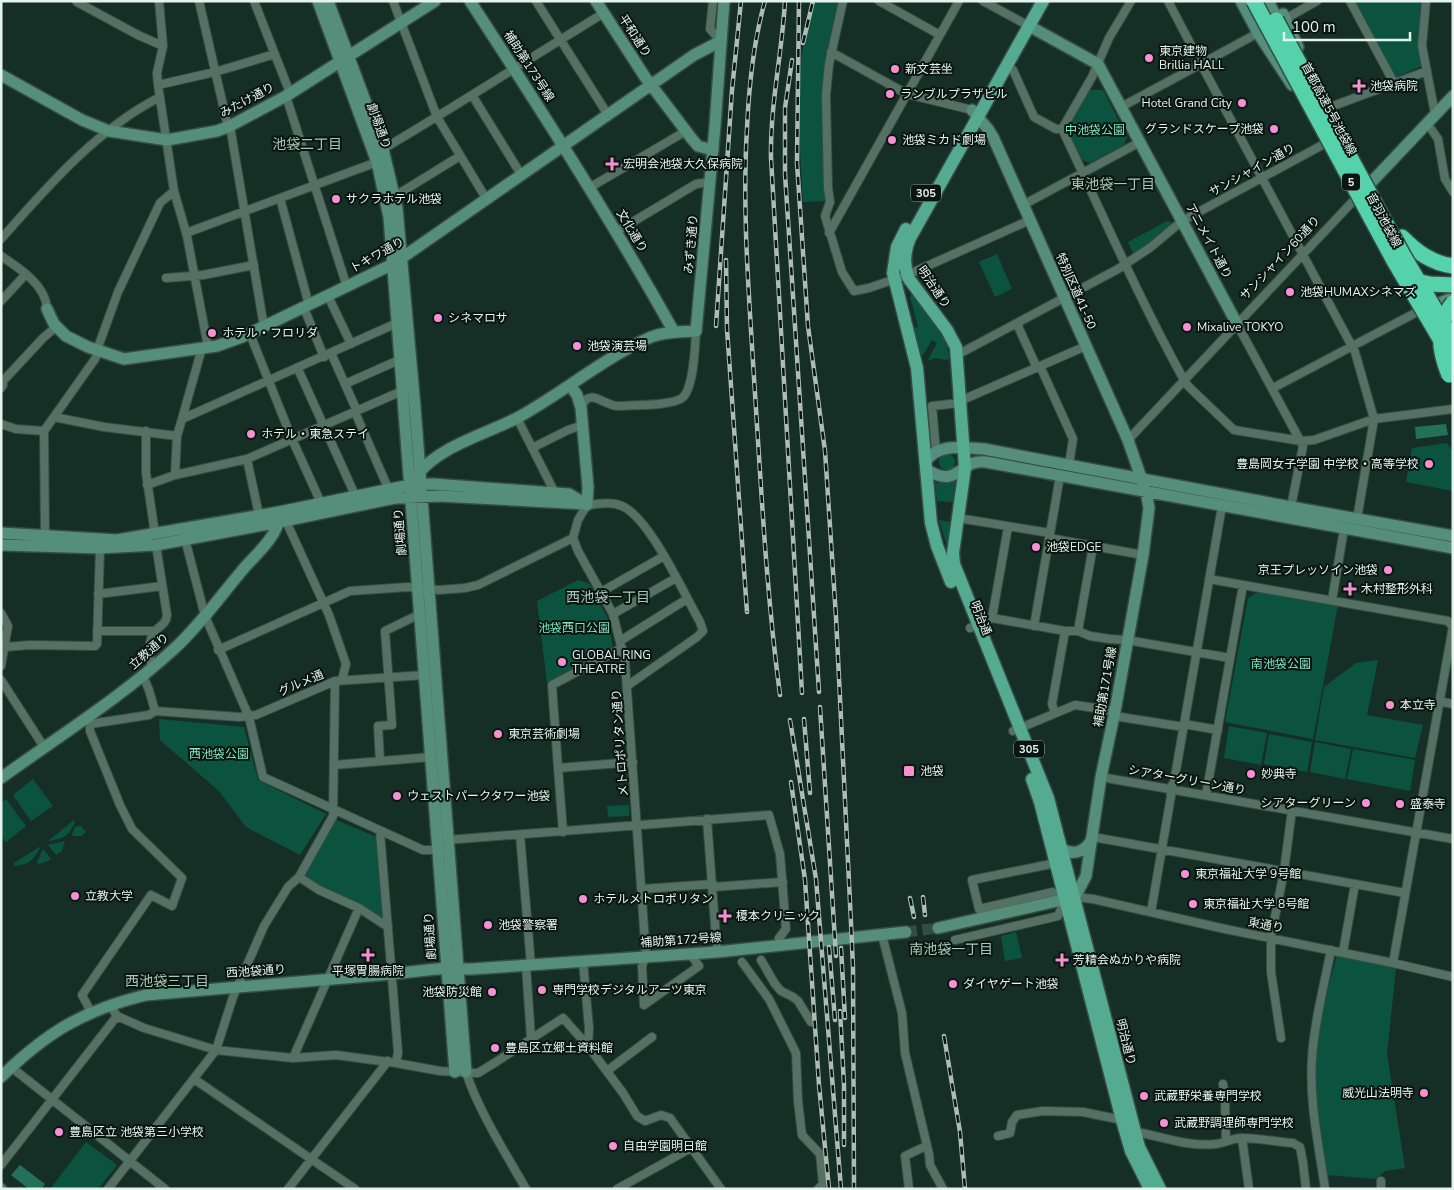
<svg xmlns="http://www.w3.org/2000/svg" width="1454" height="1190" font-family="'Nunito Sans','Noto Sans JP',sans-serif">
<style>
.green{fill:#0c533f}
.water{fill:#247159}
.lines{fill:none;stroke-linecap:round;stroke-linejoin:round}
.secondary-tunnel{stroke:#354c44;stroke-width:11;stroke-dasharray:11 5.5;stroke-linecap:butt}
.street-casing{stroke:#374c44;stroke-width:10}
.secondary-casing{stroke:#374c44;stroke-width:14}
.primary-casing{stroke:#374c44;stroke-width:15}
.highway-casing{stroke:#374c44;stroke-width:18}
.street{stroke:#557166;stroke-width:8}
.secondary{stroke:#558e7a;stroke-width:11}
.primary{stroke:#55ab8f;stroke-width:12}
.highway{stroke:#55d2aa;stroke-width:15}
.rail-casing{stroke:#abbdb6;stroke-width:4.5}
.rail{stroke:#0a1511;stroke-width:2.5;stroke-dasharray:8;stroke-linecap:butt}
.highway-bridge-casing{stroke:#374c44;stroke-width:18;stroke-linecap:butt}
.highway-bridge{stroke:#55d2aa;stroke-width:15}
.poi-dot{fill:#f591d2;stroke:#0a1511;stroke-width:2}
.labels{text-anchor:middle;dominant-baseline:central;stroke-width:4;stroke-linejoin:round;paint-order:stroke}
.shield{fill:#0a1511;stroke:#a3b0ab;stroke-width:1}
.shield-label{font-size:11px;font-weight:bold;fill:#e4f3ed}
.street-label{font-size:12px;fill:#e4f3ed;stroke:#0a1511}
.poi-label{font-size:12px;fill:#e4f3ed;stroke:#0a1511;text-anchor:start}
.park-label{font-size:12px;fill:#7be6c1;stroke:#0a1511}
.neighbourhood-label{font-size:14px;fill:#a9c6ba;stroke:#0a1511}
</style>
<rect width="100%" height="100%" fill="#162f26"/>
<path class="green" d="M 815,1 L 840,1 L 826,62 L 827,201 L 803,202 C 800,159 798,116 800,73 C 801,49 808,25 815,1 Z
M 1355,1 L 1422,1 L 1418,46 L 1422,66 L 1396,77 Z
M 1089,90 L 1103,90 L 1127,137 L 1124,145 L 1090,163 L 1082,160 L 1066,129 Z
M 1167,221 L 1171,222 L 1172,225 L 1134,255 L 1128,242 Z
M 997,254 L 1012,289 L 995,297 L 979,262 Z
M 912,294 L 914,294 L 947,341 L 949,359 L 945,360 L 936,358 L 927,361 L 937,343 L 932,340 L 920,360 L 911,329 L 918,327 L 910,297 Z
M 1447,443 L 1453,452 L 1453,491 L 1406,482 L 1412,448 Z
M939 462a8 8 0 1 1 16 0a8 8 0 1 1-16 0Z
M 956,480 L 953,502 L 937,501 L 935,483 L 949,483 Z
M 939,520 L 951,522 L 947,544 L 946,543 Z
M 578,580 L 590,584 L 608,619 L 613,649 L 547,683 L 537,601 Z
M 1258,592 L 1338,605 L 1313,739 L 1225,722 L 1248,598 Z
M 1378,660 L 1367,715 L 1423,725 L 1415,758 L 1315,740 L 1324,687 L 1356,663 Z
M 159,719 L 244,727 L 258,780 L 326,814 L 300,855 L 246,827 L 219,791 L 160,740 Z
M 1229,726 L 1267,733 L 1261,765 L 1224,758 Z
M 1269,734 L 1312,742 L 1307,772 L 1264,764 Z
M 1315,742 L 1351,749 L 1345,779 L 1310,772 Z
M 1353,749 L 1415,760 L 1410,791 L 1347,779 Z
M 33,779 L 53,806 L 31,821 L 13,795 Z
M 6,799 L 26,826 L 6,842 L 1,836 L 1,803 Z
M 629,805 L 629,816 L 608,817 L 607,806 Z
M 74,820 L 75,822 C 68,837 65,838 48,841 Z
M 336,820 L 374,836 L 376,839 L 382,917 L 377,916 L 358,903 L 305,878 L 302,874 Z
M 81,826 L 86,832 L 81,836 L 73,836 L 72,834 L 75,827 Z
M 65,841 L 62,851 L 56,855 L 48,845 Z
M 41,846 C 33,860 31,864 14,866 L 14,863 Z
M 43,849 L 51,859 L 46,862 L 38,864 L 37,862 Z
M 1016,932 L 1022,958 L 1005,961 L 1001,936 Z
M 1337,955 L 1396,968 L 1387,1054 L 1405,1168 L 1385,1171 L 1376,1179 L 1327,1175 C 1324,1149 1318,1122 1316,1095 C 1314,1048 1324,1000 1337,955 Z
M 86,1142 L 117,1165 L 98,1189 L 50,1189 Z"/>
<path class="water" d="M 1446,424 L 1448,435 L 1416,439 L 1415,427 Z
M 20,1165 L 45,1184 L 41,1189 L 29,1189 L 11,1175 Z"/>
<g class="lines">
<path class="secondary-tunnel" d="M 906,932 L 938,928"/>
<defs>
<path id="street" d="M 159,1 L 163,46 L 157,73 L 158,85 L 174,191 L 187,236 L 208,347
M 199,1 L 228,127
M 254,1 L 290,93
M 393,1 L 437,117 L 487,200
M 536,1 L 608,115
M 713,1 L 710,29 L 721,41
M 843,1 L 829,64 L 826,95 L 828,188 L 830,202 L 825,216 L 842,272 L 854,291 L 869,288 L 907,275 L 1030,220
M 879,1 L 940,35
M 983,1 L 1029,26
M 1350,1 L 1394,83
M 1426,1 L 1422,46 L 1435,114
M 77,2 L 138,35 L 163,46
M 1285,19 L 1317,1
M 1258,33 L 1201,64 L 1355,352 L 1374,419 L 1357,519
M 831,52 L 907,94 L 972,110
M 1005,70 L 1008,68 L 1013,70 L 1034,117 L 1056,129 L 1062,129
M 158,85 L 215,72 L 275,54
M 472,95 L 522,176
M 286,96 L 347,287
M 1121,107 L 1201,64 L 1168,1
M 1325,109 L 1427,71
M 1427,123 L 1438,139 L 1445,179 L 1453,192
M 230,126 L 264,327
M 1062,129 C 1102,213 1139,299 1184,380 L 1188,386 L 1234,430 L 1301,441 L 1314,440 L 1374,419 L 1453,409
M 1062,129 L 1092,77 L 1109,38 L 1131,1
M 383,149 C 458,105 530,58 604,13
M 589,188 L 686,131
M 395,196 L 460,156
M 280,198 L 309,305
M 1023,205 L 1140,142
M 616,232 L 696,184 L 710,182
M 186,233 L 377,162
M 829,233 L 959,1
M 1,239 C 47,187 97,129 160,97
M 1,256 C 19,268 46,285 47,309
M 166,278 L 203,275 L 254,265
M 328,296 L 351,344
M 1,301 L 26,274
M 304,308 L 324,357
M 1017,324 L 1037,368
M 1237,324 L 1303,446 L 1291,507
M 250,334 L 292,439 L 321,503
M 97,350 L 118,292 L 160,203 L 174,191
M 331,353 L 357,411
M 957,355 L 1118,269 L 1151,247 L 1182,221 L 1326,143
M 1040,366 L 1073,439 L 1069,465
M 298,369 L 355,495
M 345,384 L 399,360
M 1,388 L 3,385 L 3,381 L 43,338 L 57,326
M 1273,388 L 1417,312
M 960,401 L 1086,346
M 581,408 C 589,386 603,405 617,406 C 631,405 672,406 682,398 C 694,389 695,346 696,331
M 355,412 L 388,488
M 54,417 L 104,427 L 177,436
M 517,418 L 555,493
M 182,419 L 202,348
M 1,424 L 16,429 L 44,431
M 146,431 L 146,473 L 155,534
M 1128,440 L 1356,198
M 532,448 L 568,430 L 583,425
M 936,451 L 932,406 L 960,403
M 247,459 L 259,515
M 175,475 L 177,436 L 182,419 L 397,323
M 147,485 L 175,475 L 247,459 L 402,391
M 958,518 L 1050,533
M 285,519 L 329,615 L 346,664 L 342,680
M 45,536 L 44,431 L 95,359 L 99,351
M 573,538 L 578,551 L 613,614 L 625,662 L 646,956 L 642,966 L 644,1005
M 1049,538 L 1143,555
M 185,539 L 205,616 L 249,717 L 263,777 L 423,850 L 438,850 L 447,840 L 769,815 L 780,854 L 786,929 L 779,938
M 1209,579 L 1448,621 L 1453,627
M 601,592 L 664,556
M 98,594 L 162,586
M 1332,600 L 1344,529
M 1,613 L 8,626 L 1,666
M 613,614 L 676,578
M 992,618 L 1008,527
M 1034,626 L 1060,476
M 970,628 L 992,618 L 1065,631 L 1078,631 L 1090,636 L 1110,639 L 1127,640 L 1230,658
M 97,631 L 155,631
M 1078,631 L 1093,546
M 620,641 L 687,599
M 5,647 L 30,645 L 95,646 L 97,644 L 100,548
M 622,648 L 552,685 L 558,768 L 633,762
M 218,650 L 350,591 L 408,587 L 439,590 L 465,588 L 478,585 L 573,538 L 578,520 L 587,505 C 599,504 611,501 622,506 C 650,518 684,594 700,622 L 703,631 L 697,637 L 627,686
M 152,668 C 150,658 147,639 155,631 C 161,625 166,624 167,615 L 156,545
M 143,676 L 149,690 L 155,711
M 1,680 L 44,747
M 1439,701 L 1453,704
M 1055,713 L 1052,704 L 1065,631
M 1114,716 L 1184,727
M 88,721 L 90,724 L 149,715 L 155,711 L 239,717 L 256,715 L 335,681 L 425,675
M 90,724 L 90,731 L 120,805 L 132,829 L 182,878 L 172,906 L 151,895 L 82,995 L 91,1012
M 1184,724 L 1218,730
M 1013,731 L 1075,705 L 1115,711
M 380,761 L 378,726 L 392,725 L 385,631 L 420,614
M 334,765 L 431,757
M 558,768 L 563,832
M 1101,777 L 1453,839
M 1206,795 L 1243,585
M 707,819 L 717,952
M 380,832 L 398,1052 L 396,1063
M 520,835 L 531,965
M 1093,837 L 1405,893
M 299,877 L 319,890 L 359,908 L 388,927
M 713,887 L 783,882
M 642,889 L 713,884
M 1075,897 L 1093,899 L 1225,929 L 1393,963 L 1453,977
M 1151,912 L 1171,796 L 1170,789 L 1174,782 L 1222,506
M 882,935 L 902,1013 L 905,1053 L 929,1154 L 930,1165 L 943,1189
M 955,940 L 1058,916 L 1065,900 L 1053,892 L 979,909 L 972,880 L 1056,863
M 1343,952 L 1355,884
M 761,960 L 775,984 L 781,991 L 793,997 L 798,1001 L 811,1022
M 583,961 L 589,1028 L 588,1046
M 742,962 L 769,999 L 796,1053 L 798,1101 L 802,1135 L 820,1154 L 823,1184 L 818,1189
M 1393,963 L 1453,626
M 526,966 L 531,1038
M 110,1005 L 117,1016 L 144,1028 L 216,1050 L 293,1058 L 336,1055 L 396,1063 L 440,1071 L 474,1073 L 478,1073 L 496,1062 L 563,1018 L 588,1046 L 623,1093 L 637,1116 L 645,1121 L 661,1115 L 670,1118 L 721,1189
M 644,1005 L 699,966 L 690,954
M 1281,1038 L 1271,972 L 1271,937 L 1284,871 L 1292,810
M 293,1058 L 359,908
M 11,1067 L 165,1189
M 607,1071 L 652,1037
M 466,1072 C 478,1110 506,1154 526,1189
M 194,1079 L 355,1189
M 1223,1084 L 1225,1101 L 1226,1141
M 1136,1134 L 1142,1133 C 1165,1138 1191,1147 1216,1144 C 1225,1143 1233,1138 1242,1138 C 1259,1138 1277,1142 1293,1143 L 1300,1147 L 1303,1163 L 1306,1189
M 998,1136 L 1010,1133 L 1012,1122 L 1017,1115 L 1043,1111 L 1083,1112 L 1122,1120
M 1242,1138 L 1249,1189
M 1,1165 L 117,1016
M 1381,1181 L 1381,1189
M 1,1187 L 3,1189
M 108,1189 L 216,1050 L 233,997 L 264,926 L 288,887 L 299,877 L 333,816 L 335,681
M 288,1189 L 388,1061
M 617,1189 L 691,1148
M 909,1189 L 905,1156 L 926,1146
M 1325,1189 C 1319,1146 1309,1102 1312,1059 C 1314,1023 1324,986 1331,950"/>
<path id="secondary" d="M 318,1 L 377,162 L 389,217 L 455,1072
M 328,1 L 383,149 L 397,208 L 415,407 L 466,1072
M 470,1 C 541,110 611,219 674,332
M 596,1 L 645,77 L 692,139 L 698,146 L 713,150
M 1241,1 L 1258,33 L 1292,85
M 1268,1 L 1281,26
M 1283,14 L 1298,47
M 1029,26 L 1098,64 L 1237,324
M 1,75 L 82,120 L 109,131 L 167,140 L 217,131 L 230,126 L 286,96 L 435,1
M 1363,191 L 1453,96
M 1426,308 L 1453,298
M 47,309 L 54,324 L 66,336 L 88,347 L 124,359 L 217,346 L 242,337 L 393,264 L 694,55 L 721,41
M 570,385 L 577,395 L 581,408 L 588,487 L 587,505
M 925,462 C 939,442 963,448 984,449 L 1291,507 L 1453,536
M 926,469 C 958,491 960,458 986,462 L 1453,548
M 418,474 C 440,446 486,434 517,418 C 563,393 603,358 651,337 C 666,331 681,332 696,331 L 715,126 L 724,1
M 1,533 L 117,540 L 279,512 L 410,485 L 433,484 L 569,494 L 587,505
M 1,545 L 100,548 L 156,545 L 279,522 L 395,498 L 439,496 L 586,504
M 1,778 C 59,736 123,696 175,648 C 201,624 222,594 245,567 C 256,555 279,534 279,517
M 1061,848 C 1073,857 1086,851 1092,839
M 938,928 L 1075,897 L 1086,876 L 1101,777 L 1115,711 L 1143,555 L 1149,508 L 1146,492 L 1128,440 L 993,137 L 988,129 L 972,110
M 1,1077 C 47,1032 84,1010 146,995 L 391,974 L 446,968 L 472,969 L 717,952 L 906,932"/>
<path id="primary" d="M 1043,1 L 910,238 C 904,252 903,265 909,279 L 947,330 L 956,347 L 965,468 L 953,553 L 954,564 L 1048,798 L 1139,1147 L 1160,1189
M 906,229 L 897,247 L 893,273 L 917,368 L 931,523 L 937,546 L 951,582
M 1032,779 L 1040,802 L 1122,1120 L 1131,1151 L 1150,1189"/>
<path id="highway" d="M 1402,237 C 1417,252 1431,263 1453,266"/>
</defs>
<use href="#street" class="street-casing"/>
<use href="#secondary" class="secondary-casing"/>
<use href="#primary" class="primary-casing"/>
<use href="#highway" class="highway-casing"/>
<use href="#street" class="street"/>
<use href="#secondary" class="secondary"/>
<use href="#primary" class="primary"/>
<use href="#highway" class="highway"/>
<defs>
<path id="rail" d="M 765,1 C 753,43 749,85 747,128 C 742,212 749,295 754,378 C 761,484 766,590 780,695
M 785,1 C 782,54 770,105 771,158 L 802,693
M 799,1 L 797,163 L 808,326 L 825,451 L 836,617 L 851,923 L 853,968 L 854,1189
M 803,43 L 813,1
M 792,60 L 785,108 L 785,174 L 819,692
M 726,260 L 727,329 L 747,612
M 716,326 L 732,90 L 741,1
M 820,707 L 836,956
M 804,719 L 810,793
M 790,720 L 816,879 L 841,1189
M 791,782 L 805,880 L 819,1085 L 829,1189
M 923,897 L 925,915
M 910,898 L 914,917
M 829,947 L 835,1020
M 841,948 L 845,1018
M 840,1011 L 844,1085 L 844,1145
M 944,1036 L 960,1132 L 965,1189"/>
</defs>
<use href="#rail" class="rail-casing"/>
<use href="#rail" class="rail"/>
<defs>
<path id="highway-bridge" d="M 1254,1 L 1394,261 L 1453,361
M 1276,20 L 1403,255 L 1453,340
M 1412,280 L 1430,284 L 1453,285
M 1449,375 C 1439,351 1435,325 1453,303"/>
</defs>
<use href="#highway-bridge" class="highway-bridge-casing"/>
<use href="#highway-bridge" class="highway-bridge"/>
</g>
<g class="poi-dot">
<circle cx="1149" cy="58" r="5"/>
<circle cx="895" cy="69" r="5"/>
<path d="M1356.5 78.5h5v5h5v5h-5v5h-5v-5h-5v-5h5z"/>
<circle cx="890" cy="94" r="5"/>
<circle cx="1242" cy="103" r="5"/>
<circle cx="1274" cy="129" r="5"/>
<circle cx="892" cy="140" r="5"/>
<path d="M609.5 156.5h5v5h5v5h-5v5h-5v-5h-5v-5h5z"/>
<circle cx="336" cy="199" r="5"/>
<circle cx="1290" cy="292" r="5"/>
<circle cx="438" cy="318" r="5"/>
<circle cx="1187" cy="327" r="5"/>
<circle cx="212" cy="333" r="5"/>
<circle cx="577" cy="346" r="5"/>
<circle cx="251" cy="434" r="5"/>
<circle cx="1429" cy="464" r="5"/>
<circle cx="1036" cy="547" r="5"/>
<circle cx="1388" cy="570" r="5"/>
<path d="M1347.5 581.5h5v5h5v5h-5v5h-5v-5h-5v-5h5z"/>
<circle cx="562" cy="662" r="5"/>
<circle cx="1390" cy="705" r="5"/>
<circle cx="498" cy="734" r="5"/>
<rect x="903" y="765" width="12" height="12" rx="2.5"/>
<circle cx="1251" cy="774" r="5"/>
<circle cx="397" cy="796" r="5"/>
<circle cx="1366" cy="803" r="5"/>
<circle cx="1400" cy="804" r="5"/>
<circle cx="1185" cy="874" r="5"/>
<circle cx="75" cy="896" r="5"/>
<circle cx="583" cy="899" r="5"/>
<circle cx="1193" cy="904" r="5"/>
<path d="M722.5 908.5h5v5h5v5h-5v5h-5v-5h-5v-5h5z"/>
<circle cx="488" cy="925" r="5"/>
<path d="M365.5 947.5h5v5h5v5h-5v5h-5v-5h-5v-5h5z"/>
<path d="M1059.5 952.5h5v5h5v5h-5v5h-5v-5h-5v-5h5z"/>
<circle cx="953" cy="984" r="5"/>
<circle cx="542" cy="990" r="5"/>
<circle cx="492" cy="992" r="5"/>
<circle cx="495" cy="1048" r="5"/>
<circle cx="1424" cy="1093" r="5"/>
<circle cx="1144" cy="1096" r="5"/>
<circle cx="1164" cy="1123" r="5"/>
<circle cx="59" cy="1132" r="5"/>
<circle cx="613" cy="1146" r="5"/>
</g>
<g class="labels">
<g class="shield">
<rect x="1342" y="173.5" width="18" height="17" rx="4"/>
<rect x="911" y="184.5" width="30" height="17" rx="4"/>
<rect x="1014" y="740.5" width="30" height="17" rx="4"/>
</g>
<g class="shield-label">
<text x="1351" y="182">5</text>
<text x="926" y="193">305</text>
<text x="1029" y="749">305</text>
</g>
<g class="street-label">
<text transform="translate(635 36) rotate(57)">平和通り</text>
<text transform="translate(529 66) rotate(57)">補助第173号線</text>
<text transform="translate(247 100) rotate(-28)">みたけ通り</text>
<text transform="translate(1329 109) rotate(62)">首都高速5号池袋線</text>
<text transform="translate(379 126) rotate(70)">劇場通り</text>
<text transform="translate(1252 170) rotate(-29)">サンシャイン通り</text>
<text transform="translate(1384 220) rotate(62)">音羽池袋線</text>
<text transform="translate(632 231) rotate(59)">文化通り</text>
<text transform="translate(1209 241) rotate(62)">アニメイト通り</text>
<text transform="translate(691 244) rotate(-85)">みずき通り</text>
<text transform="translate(377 255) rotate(-29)">トキワ通り</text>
<text transform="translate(1280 258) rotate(-47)">サンシャイン60通り</text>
<text transform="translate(934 287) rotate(56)">明治通り</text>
<text transform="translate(1076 291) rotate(66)">特別区道41-50</text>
<text transform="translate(400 532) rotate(-95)">劇場通り</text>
<text transform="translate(981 618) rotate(68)">明治通</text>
<text transform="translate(149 651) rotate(-41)">立教通り</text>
<text transform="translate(301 683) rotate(-23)">グルメ通</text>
<text transform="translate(1105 687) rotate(-80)">補助第171号線</text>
<text transform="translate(620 743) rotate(-94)">メトロポリタン通り</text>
<text transform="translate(1187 780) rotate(10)">シアターグリーン通り</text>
<text transform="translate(1266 925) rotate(11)">東通り</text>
<text transform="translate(430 936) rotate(-94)">劇場通り</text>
<text transform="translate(681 940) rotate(-4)">補助第172号線</text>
<text transform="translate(256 971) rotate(-4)">西池袋通り</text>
<text transform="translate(1126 1042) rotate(76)">明治通り</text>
</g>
<g class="poi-label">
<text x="1159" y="51">東京建物<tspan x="1159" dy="14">Brillia HALL</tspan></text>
<text x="905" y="69">新文芸坐</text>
<text x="1370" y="86">池袋病院</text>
<text x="900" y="94">ランブルプラザビル</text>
<text x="1232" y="103" text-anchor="end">Hotel Grand City</text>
<text x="1264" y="129" text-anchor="end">グランドスケープ池袋</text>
<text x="902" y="140">池袋ミカド劇場</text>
<text x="623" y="164">宏明会池袋大久保病院</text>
<text x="346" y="199">サクラホテル池袋</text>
<text x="1300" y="292">池袋HUMAXシネマズ</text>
<text x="448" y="318">シネマロサ</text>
<text x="1197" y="327">Mixalive TOKYO</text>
<text x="222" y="333">ホテル・フロリダ</text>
<text x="587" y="346">池袋演芸場</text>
<text x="261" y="434">ホテル・東急ステイ</text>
<text x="1419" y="464" text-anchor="end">豊島岡女子学園 中学校・高等学校</text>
<text x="1046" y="547">池袋EDGE</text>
<text x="1378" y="570" text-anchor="end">京王プレッソイン池袋</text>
<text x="1361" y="589">木村整形外科</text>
<text x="572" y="655">GLOBAL RING<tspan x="572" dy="14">THEATRE</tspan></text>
<text x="1400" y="705">本立寺</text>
<text x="508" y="734">東京芸術劇場</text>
<text x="920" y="771">池袋</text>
<text x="1261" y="774">妙典寺</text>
<text x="407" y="796">ウェストパークタワー池袋</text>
<text x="1356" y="803" text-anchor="end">シアターグリーン</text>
<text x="1410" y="804">盛泰寺</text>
<text x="1195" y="874">東京福祉大学 9号館</text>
<text x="85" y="896">立教大学</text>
<text x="593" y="899">ホテルメトロポリタン</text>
<text x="1203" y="904">東京福祉大学 8号館</text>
<text x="736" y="916">榎本クリニック</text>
<text x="498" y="925">池袋警察署</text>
<text x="1073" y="960">芳精会ぬかりや病院</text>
<text x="368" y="971" text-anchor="middle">平塚胃腸病院</text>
<text x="963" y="984">ダイヤゲート池袋</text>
<text x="552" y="990">専門学校デジタルアーツ東京</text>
<text x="482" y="992" text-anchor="end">池袋防災館</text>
<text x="505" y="1048">豊島区立郷土資料館</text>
<text x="1414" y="1093" text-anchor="end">威光山法明寺</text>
<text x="1154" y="1096">武蔵野栄養専門学校</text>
<text x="1174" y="1123">武蔵野調理師専門学校</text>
<text x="69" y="1132">豊島区立 池袋第三小学校</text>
<text x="623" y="1146">自由学園明日館</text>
</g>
<g class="park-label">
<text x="1095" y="130">中池袋公園</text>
<text x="574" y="628">池袋西口公園</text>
<text x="1281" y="664">南池袋公園</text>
<text x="219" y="754">西池袋公園</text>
</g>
<g class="neighbourhood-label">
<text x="307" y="144">池袋二丁目</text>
<text x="1113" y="184">東池袋一丁目</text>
<text x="608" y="597">西池袋一丁目</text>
<text x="951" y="949">南池袋一丁目</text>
<text x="167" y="981">西池袋三丁目</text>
</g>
</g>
<rect width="1454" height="1190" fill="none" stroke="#e4f3ed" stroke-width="5"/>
<path d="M1284 32v8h126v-8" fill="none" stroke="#e4f3ed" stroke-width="2.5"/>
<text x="1292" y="32" font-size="15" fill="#e4f3ed" stroke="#0a1511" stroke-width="4" paint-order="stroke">100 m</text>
</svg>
